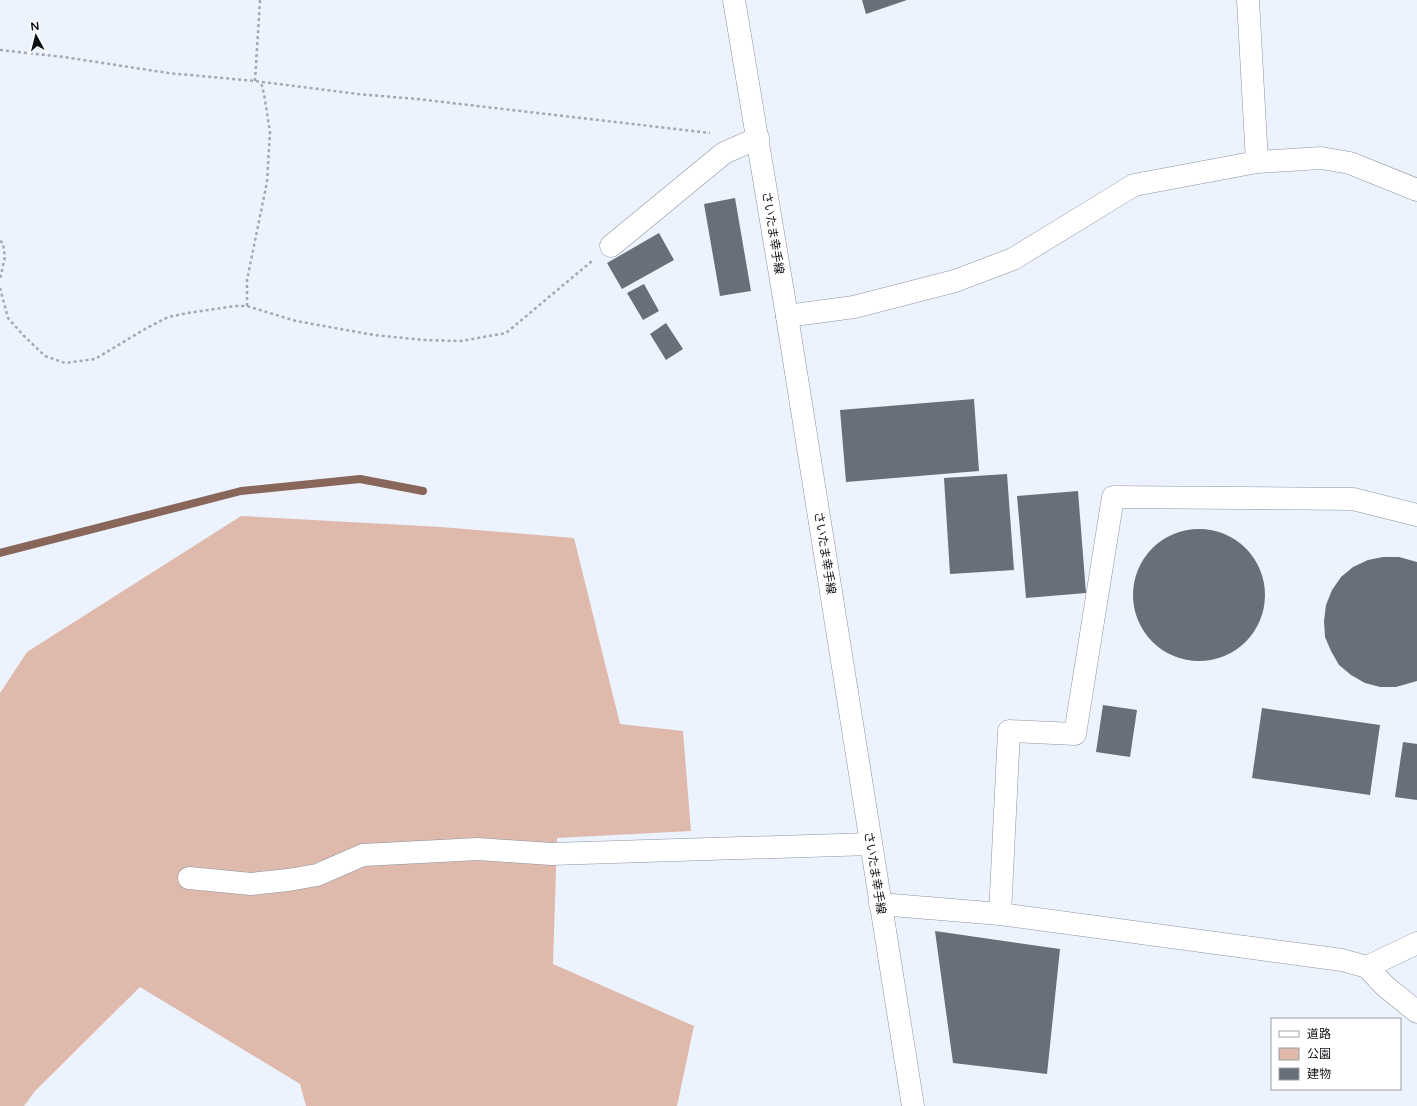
<svg xmlns="http://www.w3.org/2000/svg" width="1417" height="1106" font-family="'Varela Round','Noto Sans JP',sans-serif">
<style>
.green{fill:#dfbaac}
.lines{fill:none;stroke-linecap:round;stroke-linejoin:round}
.stream{stroke:#89665a;stroke-width:8}
.building{fill:#686f7b}
.minor-casing{stroke:#8d94a1;stroke-width:23}
.major-casing{stroke:#8d94a1;stroke-width:23}
.path{stroke:#a3a9b2;stroke-width:2.5;stroke-dasharray:3 3;stroke-linecap:butt}
.minor{stroke:#fff;stroke-width:22}
.major{stroke:#fff;stroke-width:22}
.labels{text-anchor:middle;dominant-baseline:central;stroke-width:3.5;stroke-linejoin:round;paint-order:stroke}
.street-label{font-size:12px;fill:#0d1014;stroke:#fff}
</style>
<rect width="100%" height="100%" fill="#ecf3fe"/>
<path class="green" d="M 241,516 L 441,527 L 574,538 L 620,724 L 683,731 L 691,831 L 557,838 L 553,964 L 694,1026 L 677,1106 L 306,1106 L 300,1084 L 140,987 L 35,1091 L 24,1106 L 0,1106 L 0,693 L 27,652 Z"/>
<g class="lines">
<path class="stream" d="M 0,553 L 241,491 L 360,479 L 423,491"/>
</g>
<path class="building" d="M 862,0 L 907,0 L 866,14 Z
M 735,198 L 751,291 L 720,296 L 704,204 Z
M 659,233 L 674,260 L 622,289 L 607,263 Z
M 644,284 L 659,311 L 643,320 L 627,293 Z
M 666,323 L 683,349 L 666,360 L 650,334 Z
M 974,399 L 979,471 L 846,482 L 840,410 Z
M 1007,474 L 1014,570 L 950,574 L 944,478 Z
M 1078,491 L 1086,593 L 1026,598 L 1017,496 Z
M1133 595a66 66 0 1 1 132 0a66 66 0 1 1-132 0Z
M 1383,557 L 1399,557 L 1417,562 L 1417,681 L 1396,687 L 1380,687 L 1365,683 L 1351,675 L 1339,665 L 1331,651 L 1325,637 L 1324,621 L 1326,605 L 1332,590 L 1341,577 L 1353,567 L 1368,560 Z
M 1103,705 L 1137,710 L 1130,757 L 1096,752 Z
M 1262,708 L 1380,725 L 1370,795 L 1252,778 Z
M 1403,742 L 1417,744 L 1417,800 L 1395,797 Z
M 935,931 L 1060,949 L 1047,1074 L 953,1063 Z"/>
<g class="lines">
<defs>
<path id="minor" d="M 1248,0 L 1257,162
M 611,246 L 724,153 L 758,138
M 787,316 L 854,307 L 955,281 L 1013,259 L 1134,185 L 1257,162 L 1321,158 L 1350,163 L 1417,190
M 189,878 L 251,884 L 288,880 L 317,875 L 363,855 L 478,849 L 551,854 L 871,844
M 880,904 L 1000,914 L 1342,960 L 1367,967 L 1385,986 L 1417,1012
M 1000,914 L 1009,731 L 1075,734 L 1113,497 L 1353,499 L 1417,515
M 1367,967 L 1417,943"/>
<path id="major" d="M 734,0 L 787,316 L 913,1106"/>
</defs>
<use href="#minor" class="minor-casing"/>
<use href="#major" class="major-casing"/>
<path class="path" d="M 0,50 L 64,57 L 168,73 L 255,81 L 358,94 L 417,99 L 710,133
M 255,81 L 260,0
M 0,241 L 3,243 L 5,257 L 0,279
M 0,288 L 8,318 L 22,334 L 45,356 L 65,363 L 95,359 L 145,329 L 168,317 L 188,313 L 235,306 L 247,306 L 296,321 L 374,335 L 424,340 L 461,341 L 506,333 L 592,261
M 247,306 L 247,280 L 267,182 L 270,132 L 264,94 L 261,82"/>
<use href="#minor" class="minor"/>
<use href="#major" class="major"/>
</g>
<g class="labels">
<g class="street-label">
<text transform="translate(773 233) rotate(81)">さいたま幸手線</text>
<text transform="translate(825 553) rotate(81)">さいたま幸手線</text>
<text transform="translate(875 873) rotate(81)">さいたま幸手線</text>
</g>
</g>
<rect x="1271" y="1018" width="130" height="72" fill="#ffffff" stroke="#9e9fa1"/>
<rect x="1279" y="1031" width="20" height="6" fill="#ffffff" stroke="#9e9fa1"/>
<text x="1307" y="1038" font-size="12" fill="#0d1014">道路</text>
<rect x="1279" y="1048" width="20" height="12" fill="#dfbaac" stroke="#9e9fa1"/>
<text x="1307" y="1058" font-size="12" fill="#0d1014">公園</text>
<rect x="1279" y="1068" width="20" height="12" fill="#686f7b" stroke="#9e9fa1"/>
<text x="1307" y="1078" font-size="12" fill="#0d1014">建物</text>
<g transform="translate(36 36) rotate(353)" stroke="#ffffff" stroke-width="3" paint-order="stroke">
<path d="M0-3L7 15L0 10L-7 15Z" fill="#0d1014"/>
<text y="-6" font-size="11" font-weight="bold" text-anchor="middle" fill="#0d1014">N</text>
</g>
</svg>
